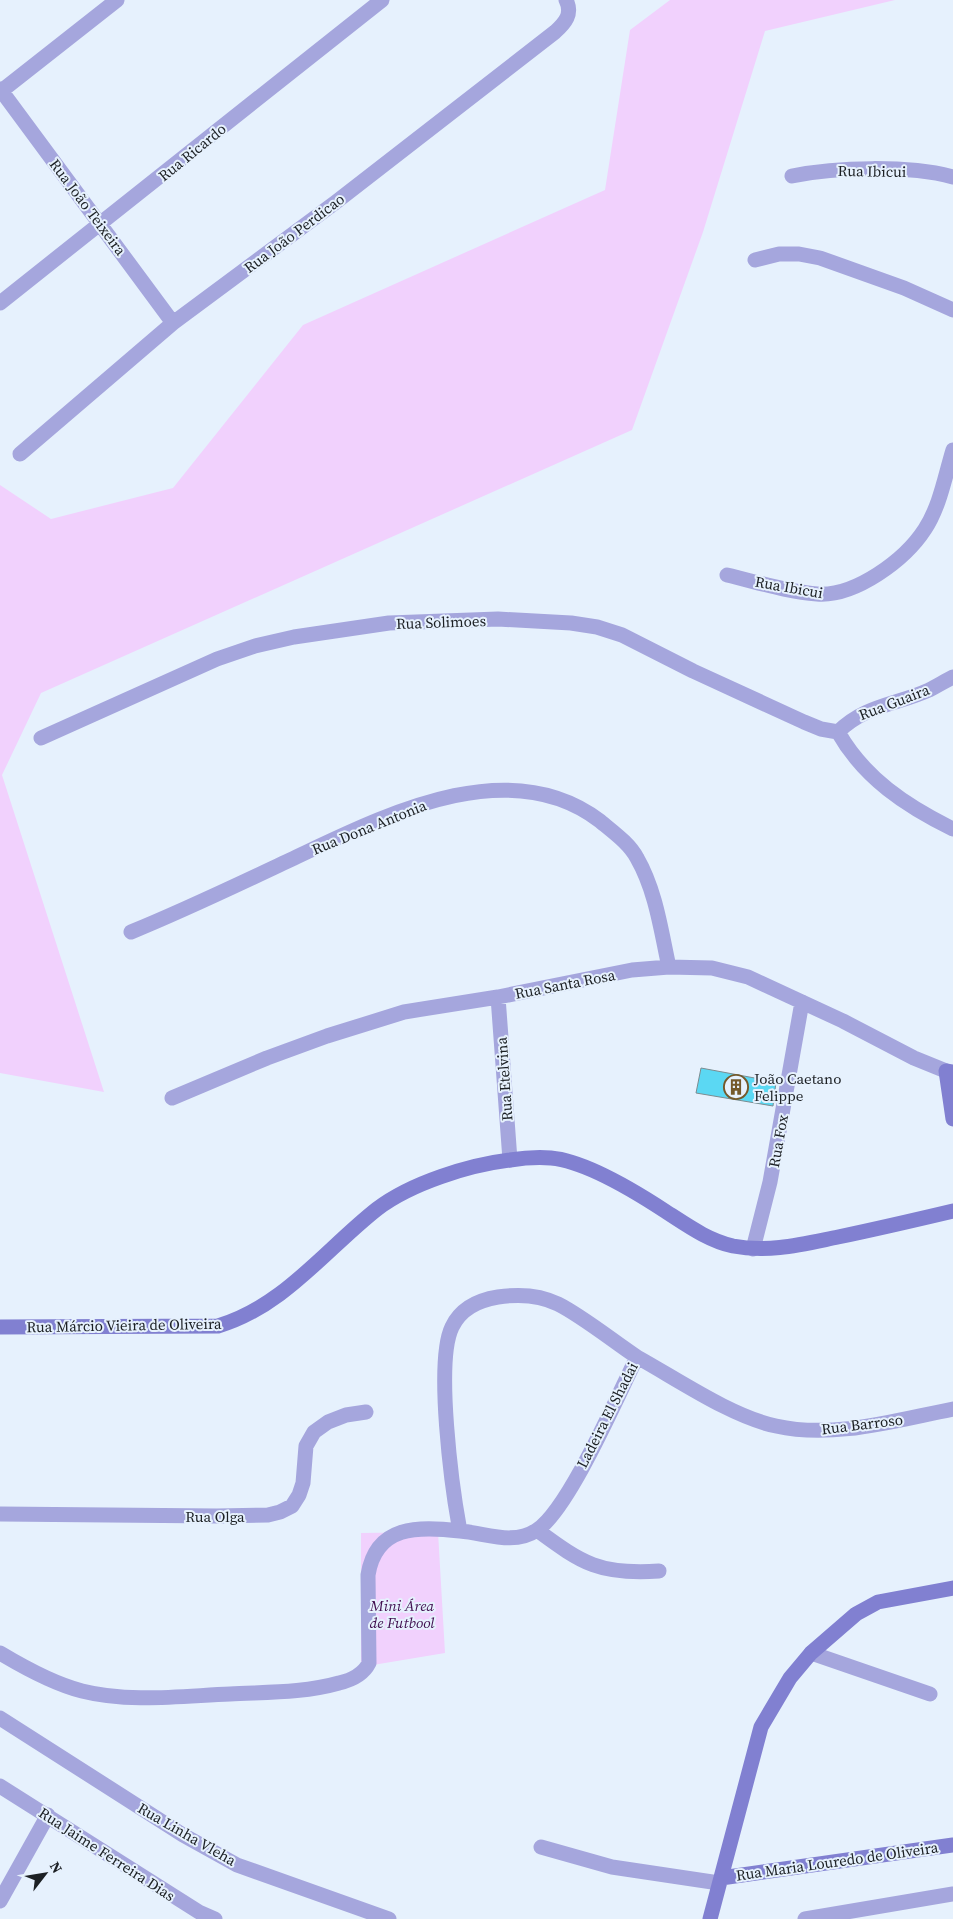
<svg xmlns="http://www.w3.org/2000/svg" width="953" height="1919" font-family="'Source Serif 4',serif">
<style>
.green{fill:#f1d1fd}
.building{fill:#5bd8f3;stroke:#7c8c90}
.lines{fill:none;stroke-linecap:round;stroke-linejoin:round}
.street{stroke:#a5a6dd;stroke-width:15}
.secondary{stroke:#8180d1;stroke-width:15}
.labels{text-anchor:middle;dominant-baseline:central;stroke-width:4;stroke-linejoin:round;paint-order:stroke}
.street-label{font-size:15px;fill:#1c2024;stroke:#e6f1fd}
.poi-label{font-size:15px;fill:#1c2024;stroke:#e6f1fd;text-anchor:start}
.park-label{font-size:15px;font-style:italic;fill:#410f50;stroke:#e6f1fd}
</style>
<rect width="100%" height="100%" fill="#e6f1fd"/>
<path class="green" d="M 670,0 L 895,0 L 765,31 L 703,232 L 632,430 L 41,693 L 2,775 L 104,1092 L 0,1073 L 0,485 L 51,519 L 173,488 L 303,325 L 605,190 L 630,30 Z
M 438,1532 L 445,1653 L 361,1667 L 361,1533 Z"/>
<path class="building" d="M 701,1068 L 776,1082 L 773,1106 L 696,1093 Z"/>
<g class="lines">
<path class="street" d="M 0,89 L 173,323
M 0,92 L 117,0
M 792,176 C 836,167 909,165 953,177
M 755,260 L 779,254 L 799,254 L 820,258 L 904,288 L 953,310
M 0,303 L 382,0
M 20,454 L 173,323 L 336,202 L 555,32 C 565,23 573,14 566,0
M 727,575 C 757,582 787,592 817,594 C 855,597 905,560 925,529 C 940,506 945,476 953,450
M 838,732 C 864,778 906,806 953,829
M 838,732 C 865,705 896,705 929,690 C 937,686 945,681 953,677
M 41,738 L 217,659 L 255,646 L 294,637 L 389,623 L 498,619 L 571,623 L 597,627 L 622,635 L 693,671 L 804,722 L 821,729 L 838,732
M 131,932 C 185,910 237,885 290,860 C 380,818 507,750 600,821 C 613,832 629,843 637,858 C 656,891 661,931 669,967
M 498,997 L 510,1160
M 172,1098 L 267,1058 L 327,1036 L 404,1012 L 498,997 L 632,970 L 669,967 L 712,968 L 748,977 L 843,1021 L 914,1058 L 946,1071
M 753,1249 L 770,1182 L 802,1002
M 637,1357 C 677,1379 732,1417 776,1426 C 834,1439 896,1420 953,1409
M 0,1514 L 217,1516 L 268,1515 L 280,1512 L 292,1506 L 299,1495 L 303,1483 L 306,1446 L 314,1432 L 328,1422 L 346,1415 L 366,1412
M 537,1530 C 583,1564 600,1575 659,1571
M 0,1653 C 25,1668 54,1684 82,1691 C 129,1703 182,1696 230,1694 C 266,1692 304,1693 339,1683 C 352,1680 363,1675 369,1663 L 368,1575 C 376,1525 418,1526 460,1531 C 486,1533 513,1546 537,1530 C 569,1509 618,1395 637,1357 C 613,1341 582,1316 558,1304 C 540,1295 518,1294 498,1297 C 479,1300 461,1308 452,1327 C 435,1362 452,1489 460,1531
M 811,1653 L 930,1694
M 0,1718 L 183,1835 L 237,1865 L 389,1919
M 0,1786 L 199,1912 L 215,1919
M 541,1847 L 612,1867 L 719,1883
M 0,1901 L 48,1815
M 805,1919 L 953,1894"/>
<path class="secondary" d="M 953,1072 L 946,1071 L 953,1119
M 0,1327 L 218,1326 C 283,1307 326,1249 377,1209 C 411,1183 469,1165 510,1160 C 523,1158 538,1157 551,1158 C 585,1161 636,1192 665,1211 C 687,1225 707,1240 733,1246 C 769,1253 803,1244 838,1237 C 876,1229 915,1220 953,1211
M 721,1878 L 953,1845
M 710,1919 L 761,1727 L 790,1678 L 811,1653 L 856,1614 L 878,1602 L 953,1588"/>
</g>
<defs>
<symbol id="building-ring" viewBox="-11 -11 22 22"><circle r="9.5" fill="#e6f1fd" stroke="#74592b" stroke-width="1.5"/><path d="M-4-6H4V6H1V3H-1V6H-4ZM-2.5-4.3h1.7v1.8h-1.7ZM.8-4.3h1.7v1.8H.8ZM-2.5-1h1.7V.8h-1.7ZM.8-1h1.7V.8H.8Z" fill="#74592b"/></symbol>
</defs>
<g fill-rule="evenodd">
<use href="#building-ring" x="722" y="1073" width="28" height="28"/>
</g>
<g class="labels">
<g class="street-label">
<text transform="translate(192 152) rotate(-39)">Rua Ricardo</text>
<text transform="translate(872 171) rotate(1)">Rua Ibicui</text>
<text transform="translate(88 207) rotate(53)">Rua João Teixeira</text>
<text transform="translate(294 233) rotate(-37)">Rua João Perdicao</text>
<text transform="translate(789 587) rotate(10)">Rua Ibicui</text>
<text transform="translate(441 622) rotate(-2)">Rua Solimoes</text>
<text transform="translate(894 702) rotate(-21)">Rua Guaira</text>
<text transform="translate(369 827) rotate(-22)">Rua Dona Antonia</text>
<text transform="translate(565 984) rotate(-11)">Rua Santa Rosa</text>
<text transform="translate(504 1079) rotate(-94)">Rua Etelvina</text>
<text transform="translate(778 1141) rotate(-80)">Rua Fox</text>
<text transform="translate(124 1325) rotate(-1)">Rua Márcio Vieira de Oliveira</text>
<text transform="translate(607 1415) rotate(-63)">Ladeira El Shadai</text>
<text transform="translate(862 1424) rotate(-7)">Rua Barroso</text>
<text x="215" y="1516">Rua Olga</text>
<text transform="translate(187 1834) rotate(30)">Rua Linha Vleha</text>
<text transform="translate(107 1854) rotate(33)">Rua Jaime Ferreira Dias</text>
<text transform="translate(837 1861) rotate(-8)">Rua Maria Louredo de Oliveira</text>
</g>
<g class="poi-label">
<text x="754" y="1078">João Caetano<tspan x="754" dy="17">Felippe</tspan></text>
</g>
<g class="park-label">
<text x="402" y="1605">Mini Área<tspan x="402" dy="17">de Futbool</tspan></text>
</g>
</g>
<g transform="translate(45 1874) rotate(59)" stroke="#e6f1fd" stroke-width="4" paint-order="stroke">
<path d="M0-4L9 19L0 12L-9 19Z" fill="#1c2024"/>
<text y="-8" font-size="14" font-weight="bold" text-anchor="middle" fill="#1c2024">N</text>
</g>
</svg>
